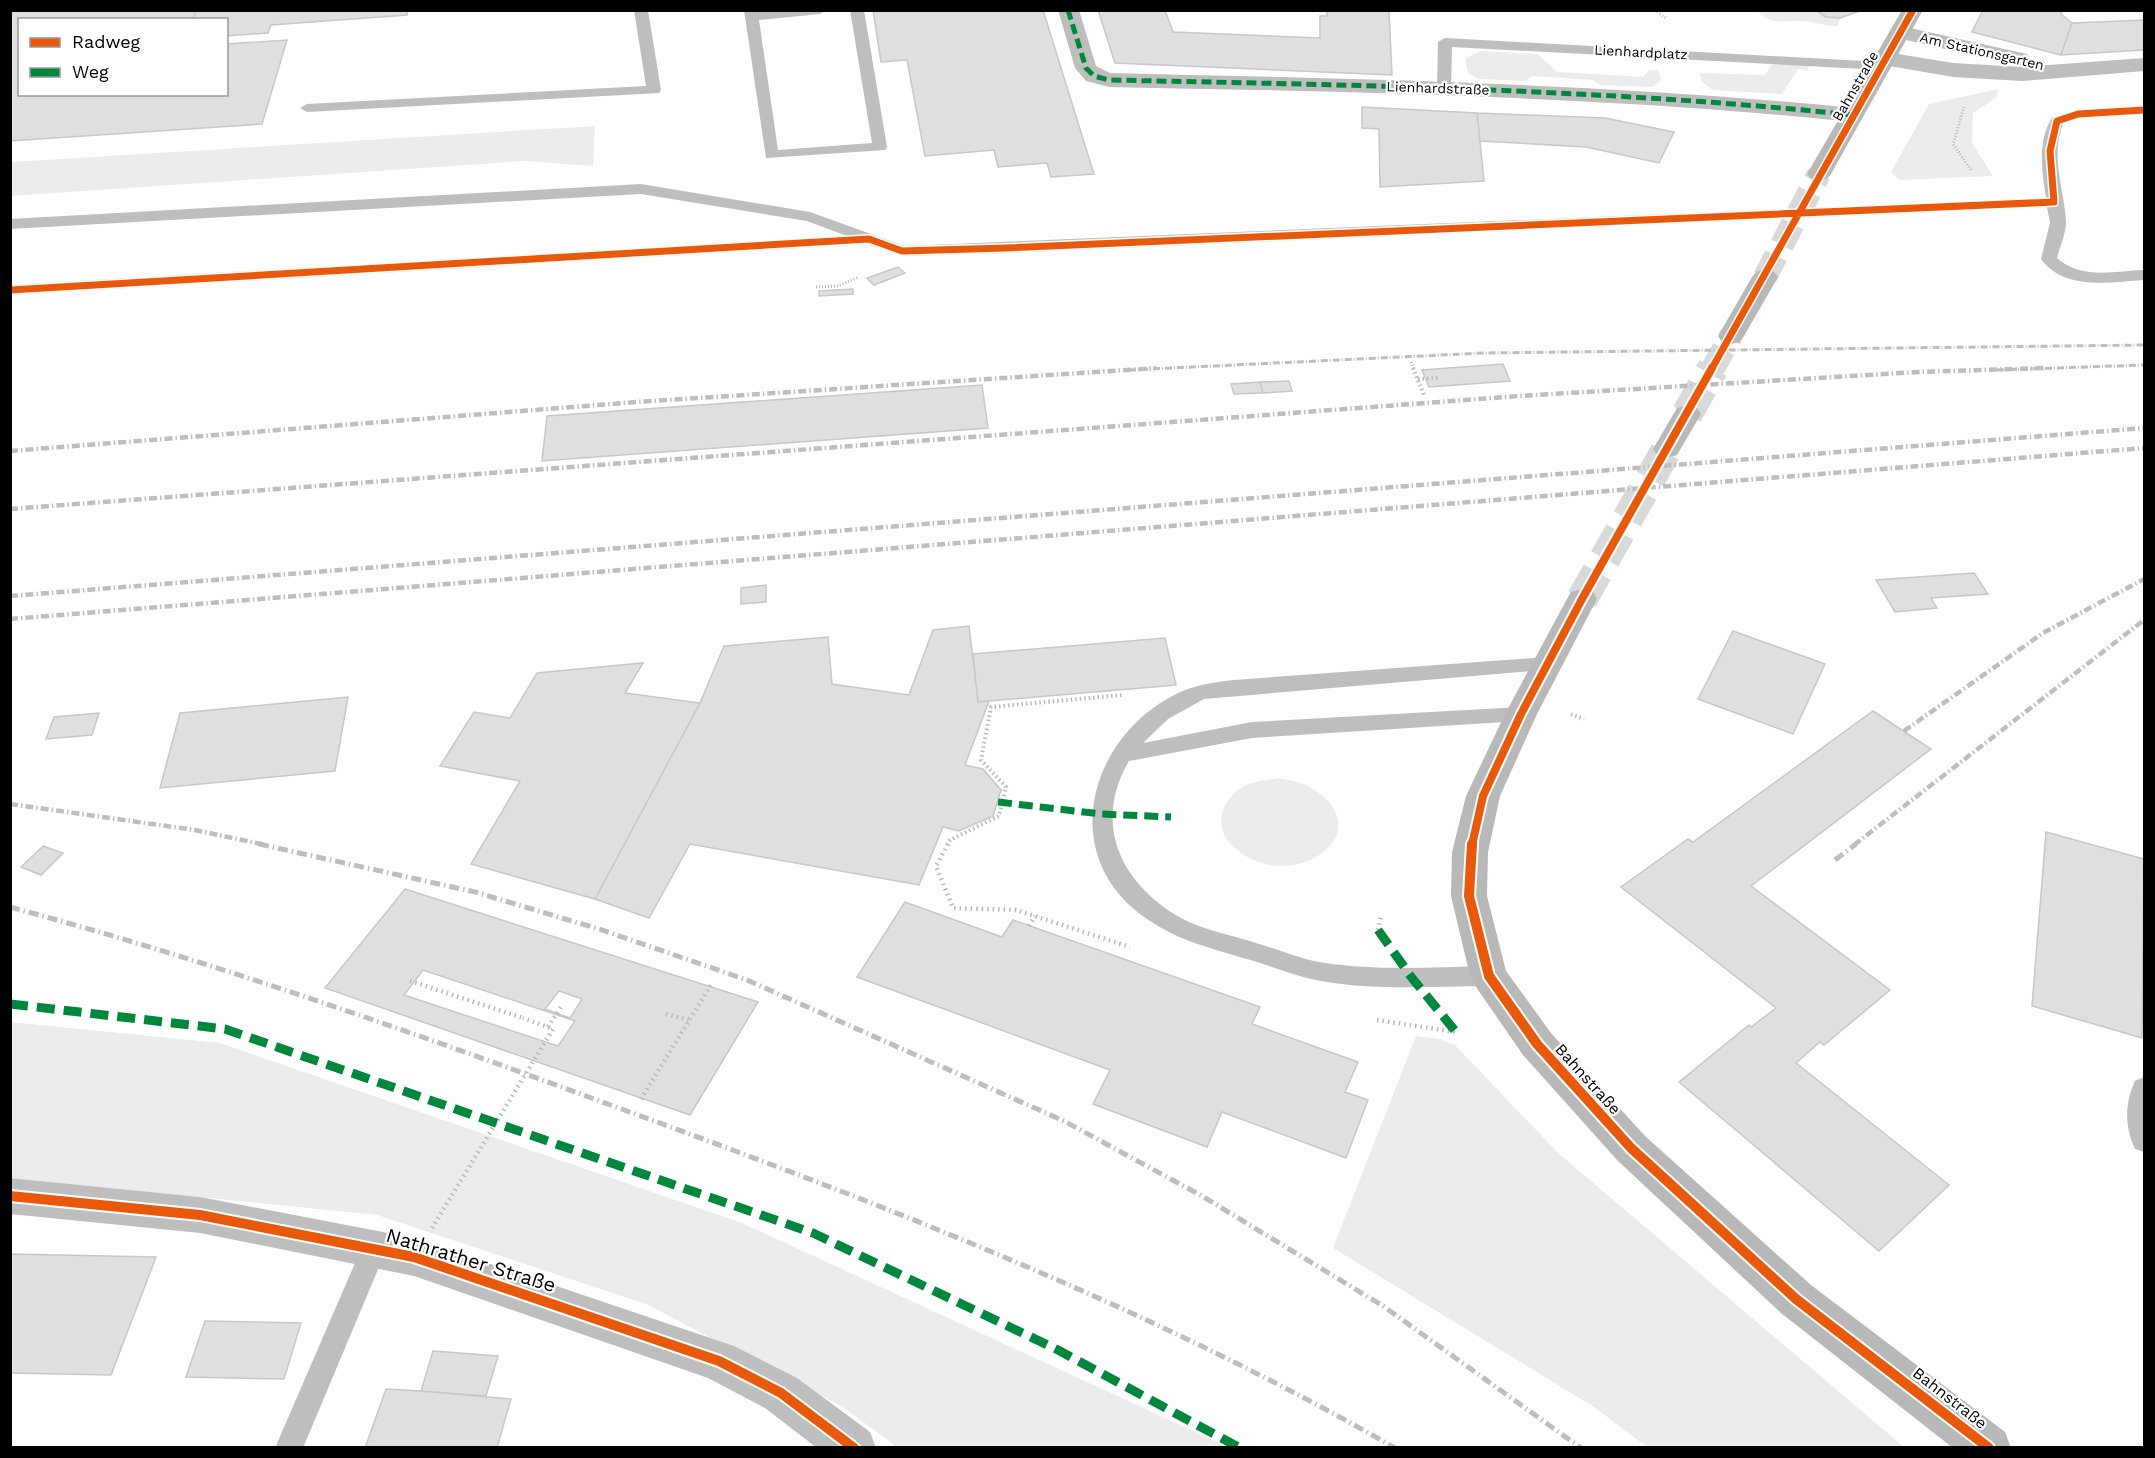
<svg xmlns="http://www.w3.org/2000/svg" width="2155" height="1458" font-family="'Work Sans',sans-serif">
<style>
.green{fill:#ececec}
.building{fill:#dfdfdf;stroke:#c7c7c7;stroke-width:1.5;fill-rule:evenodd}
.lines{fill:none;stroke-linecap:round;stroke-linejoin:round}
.secondary-tunnel-far1{stroke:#d9d9d9;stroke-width:24;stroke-dasharray:24 12;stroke-linecap:butt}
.secondary-tunnel{stroke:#d9d9d9;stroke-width:31;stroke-dasharray:31 15;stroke-linecap:butt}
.path-far2{stroke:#b9b9b9;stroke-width:3;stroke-dasharray:1 2;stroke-linecap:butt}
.path-far1{stroke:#b9b9b9;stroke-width:4;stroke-dasharray:1.5 3;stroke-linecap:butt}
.path{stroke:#b9b9b9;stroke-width:4.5;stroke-dasharray:1.5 4;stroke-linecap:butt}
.service{fill:#bebebe;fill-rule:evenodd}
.minor{fill:#bebebe;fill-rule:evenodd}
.secondary{fill:#b8b8b8;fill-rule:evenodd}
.rail-far2{stroke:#bebebe;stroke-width:3;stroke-dasharray:7 2 1 2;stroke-linecap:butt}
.rail-far1{stroke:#bebebe;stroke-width:4.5;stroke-dasharray:8 3 1.5 3;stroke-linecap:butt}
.rail{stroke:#bebebe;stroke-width:5;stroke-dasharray:10 4 1.5 4;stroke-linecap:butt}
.path-bridge{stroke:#b9b9b9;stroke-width:4.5;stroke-dasharray:1.5 4;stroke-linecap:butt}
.quiet-far2{stroke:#00873e;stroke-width:5;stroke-dasharray:10 5;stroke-linecap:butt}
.quiet-far1{stroke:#00873e;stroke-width:7;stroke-dasharray:14 7;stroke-linecap:butt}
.quiet{stroke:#00873e;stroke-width:9;stroke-dasharray:18 9;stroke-linecap:butt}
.cycleway-far2-casing{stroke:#fff;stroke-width:10}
.cycleway-far1-casing{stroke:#fff;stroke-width:12}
.cycleway-casing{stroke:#fff;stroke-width:14}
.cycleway-far2{stroke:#e8590c;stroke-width:7}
.cycleway-far1{stroke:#e8590c;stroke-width:8}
.cycleway{stroke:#e8590c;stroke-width:10}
.labels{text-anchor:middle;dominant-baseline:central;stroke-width:4.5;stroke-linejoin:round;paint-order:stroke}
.far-street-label{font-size:14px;fill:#000;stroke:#fff}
.street-label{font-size:16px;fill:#000;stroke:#fff}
.near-street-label{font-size:20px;fill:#000;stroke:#fff}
</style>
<rect width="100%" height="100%" fill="#fff"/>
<path class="green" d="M 1757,11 L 1815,11 L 1826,17 L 1840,18 L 1838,26 C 1827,26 1817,23 1805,21 C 1785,19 1775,28 1757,11 Z
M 1480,51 L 1538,54 L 1557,72 L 1643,77 L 1649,70 L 1658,70 L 1661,80 L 1653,87 L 1600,85 L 1593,80 L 1531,76 L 1526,81 L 1478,79 L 1468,73 L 1465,59 Z
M 1794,63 L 1809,66 L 1807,71 L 1798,69 L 1782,94 L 1713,90 L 1702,82 L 1700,73 L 1765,75 L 1772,64 Z
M 1998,89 L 1996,98 L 1973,113 L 1972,143 L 1993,176 L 1899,180 L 1891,172 L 1929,104 Z
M 595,126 L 593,166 L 524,161 L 11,196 L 11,162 Z
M 1280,778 C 1289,781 1302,782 1310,787 C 1389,834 1284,902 1230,843 C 1210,822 1227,790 1252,783 C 1261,780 1271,780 1280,778 Z
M 10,1022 L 220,1043 L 742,1223 L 1228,1447 L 897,1447 L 843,1407 L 646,1304 L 377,1215 L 11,1178 Z
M 1416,1036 L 1440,1039 L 1455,1045 L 1558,1153 L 1904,1447 L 1647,1447 L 1594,1407 L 1333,1248 Z"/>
<path class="building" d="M 10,10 L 196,10 L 193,20 L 20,20 L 20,94 L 226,94 L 226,44 L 287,40 L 262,124 L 10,141 Z
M 196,10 L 408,10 L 407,15 L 271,25 L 268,33 L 226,36 L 226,20 L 193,20 Z
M 873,10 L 1043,10 L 1094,174 L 1051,177 L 1047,163 L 998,167 L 994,150 L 925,156 L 907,60 L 881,62 Z
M 1098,10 L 1165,10 L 1173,32 L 1320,38 L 1320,16 L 1327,16 L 1327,10 L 1389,10 L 1392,75 L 1115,63 Z
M 1815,10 L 1854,10 L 1857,12 L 1840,18 L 1826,17 Z
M 1983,10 L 2062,10 L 2061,14 L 2072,23 L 2061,55 L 1972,32 Z
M 2144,20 L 2144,50 L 2061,55 L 2072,23 Z
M 1362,107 L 1477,113 L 1484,181 L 1380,187 L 1379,129 L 1362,128 Z
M 1477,113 L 1605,118 L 1674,132 L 1659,163 L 1586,147 L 1480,141 Z
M 898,267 L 905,273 L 874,285 L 867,278 Z
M 853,289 L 853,294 L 819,296 L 819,291 Z
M 1503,364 L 1510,381 L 1429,387 L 1422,370 Z
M 1289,381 L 1292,391 L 1263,393 L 1260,382 Z
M 1260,382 L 1263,393 L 1234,394 L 1231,384 Z
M 982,385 L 988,428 L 542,461 L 547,416 Z
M 1974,573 L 1988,594 L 1931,598 L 1937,608 L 1895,612 L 1876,580 Z
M 766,585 L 766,602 L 741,604 L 741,588 Z
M 969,626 L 978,702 L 989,701 L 965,765 L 983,769 L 1001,790 L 993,816 L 959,831 L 943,827 L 919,885 L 690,844 L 649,918 L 595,899 L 700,703 L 724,646 L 828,637 L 832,684 L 909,695 L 933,630 Z
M 1733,631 L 1825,664 L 1793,734 L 1698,699 Z
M 1165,638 L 1176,685 L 978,702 L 973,654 Z
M 643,663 L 625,693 L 700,703 L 595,899 L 471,864 L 520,781 L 440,766 L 474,712 L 510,718 L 537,673 Z
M 348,697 L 335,771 L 160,788 L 180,713 Z
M 1873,711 L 1931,749 L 1751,886 L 1890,990 L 1824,1045 L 1820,1042 L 1796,1063 L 1949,1185 L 1879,1251 L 1679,1082 L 1749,1025 L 1751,1027 L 1776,1008 L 1621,887 L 1688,839 L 1693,842 Z
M 99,713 L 92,735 L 46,739 L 54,717 Z
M 2046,832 L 2144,859 L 2142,1038 L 2032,1006 Z
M 43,846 L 63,853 L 41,875 L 21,867 Z
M 405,889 L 758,1002 L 690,1115 L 325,988 ZM 423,970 L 575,1021 L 558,1046 L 404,995 Z
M 905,902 L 1002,937 L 1013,920 L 1260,1007 L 1252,1024 L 1358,1062 L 1345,1092 L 1368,1100 L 1346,1158 L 1222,1112 L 1207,1147 L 1093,1104 L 1110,1070 L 857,977 Z
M 559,991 L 582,999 L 570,1018 L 545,1009 Z
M 10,1254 L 156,1257 L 111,1375 L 10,1373 Z
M 205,1321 L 301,1323 L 284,1379 L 186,1377 Z
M 433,1351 L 498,1356 L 486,1396 L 421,1391 Z
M 386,1389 L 421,1391 L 511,1399 L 497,1448 L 365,1448 Z"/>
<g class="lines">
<path class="secondary-tunnel-far1" d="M 1765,277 L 1819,174
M 1712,370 L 1731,336"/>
<path class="secondary-tunnel" d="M 1687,414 L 1713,368
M 1582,599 L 1667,449"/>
<path class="path-far2" d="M 1655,10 L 1667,19
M 1964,107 L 1953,144 L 1971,170
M 816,287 L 838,286 L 859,277
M 1411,362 L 1414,370"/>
<path class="path-far1" d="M 1413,368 L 1424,395
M 1418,379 L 1438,378
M 1571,714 L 1584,719
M 947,845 L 950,840 L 999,816 L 1006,787 L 981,760 L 991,707 L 1122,695"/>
<path class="path" d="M 948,844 L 936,866 L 953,908 L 1016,910 L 1130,947
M 1029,926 L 1035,916
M 1378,930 L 1381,916
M 410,981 L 523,1018
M 666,1014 L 689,1020
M 1377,1020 L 1456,1032
M 548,1027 L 563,1004
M 641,1099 L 712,983"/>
<path class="service" d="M 634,10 L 648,10 L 661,90 L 659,93 L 307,112 L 300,108 L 307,104 L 646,86 Z
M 744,10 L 826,10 L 820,14 L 759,20 L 778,150 L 872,143 L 850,10 L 864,10 L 887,147 L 885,150 L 766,158 Z
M 1445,38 L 1882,62 L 1889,66 L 1882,70 L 1452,47 L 1451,88 L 1444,92 L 1437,88 L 1438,42 Z
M 2144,106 L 2144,114 L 2080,118 L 2063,124 C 2050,157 2064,188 2066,221 C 2066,233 2060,247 2057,258 C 2081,280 2115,271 2144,270 L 2144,280 C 2110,282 2064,291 2041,259 L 2050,223 L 2047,207 L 1006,253 L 902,256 L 867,244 L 10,295 L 10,285 L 847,236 L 807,221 L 641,194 L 10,229 L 10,219 L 641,184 L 810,212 L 904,246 L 2046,198 C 2042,172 2037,141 2052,118 L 2078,110 Z
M 1548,657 L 1555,659 L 1558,664 L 1555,669 L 1204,699 L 1168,719 L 1143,743 L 1252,722 L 1521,707 L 1528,709 L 1531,714 L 1528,719 L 1521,721 L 1252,738 L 1129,761 C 1092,824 1121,884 1181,918 C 1205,931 1233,935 1259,944 C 1281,950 1302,960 1325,963 C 1378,971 1435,967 1489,966 L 1497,969 L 1501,976 L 1497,983 L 1489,986 C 1434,986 1375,991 1321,981 C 1296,977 1272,966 1247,959 C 1213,949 1180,941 1150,921 C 1053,859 1088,731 1185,690 C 1201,684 1217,682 1234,680 Z
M 2144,1077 L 2144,1152 L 2135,1149 C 2124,1126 2125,1102 2135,1081 Z
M 374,1236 L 383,1240 L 387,1248 L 303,1448 L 275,1448 L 365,1240 Z"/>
<path class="minor" d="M 1058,10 L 1079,10 L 1096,66 L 1110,73 C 1358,79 1606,83 1853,108 L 1861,110 L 1864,115 L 1861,120 L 1853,122 C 1606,96 1358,92 1109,87 L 1086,81 L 1075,68 Z
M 1901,26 L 2027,54 L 2030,59 L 2027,64 L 2019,66 L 1893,37 L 1890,32 L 1893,27 Z
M 1886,52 L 1953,63 L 2022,67 L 2144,58 L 2144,71 L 2022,81 L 1953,77 L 1878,64 L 1875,59 L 1878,54 Z
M 10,1178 L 200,1197 L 414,1238 L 734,1346 L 797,1378 L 870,1432 L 876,1448 L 817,1448 L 765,1408 L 708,1378 L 414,1276 L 200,1233 L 10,1214 Z"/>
<path class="secondary" d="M 1902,10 L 1923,10 L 1831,174 L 1827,179 L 1811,179 L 1807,174 Z
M 1765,269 L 1774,272 L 1778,277 L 1744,336 L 1740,342 L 1731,344 L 1722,342 L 1718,336 L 1752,277 L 1756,272 Z
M 1687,406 L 1697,408 L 1701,414 L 1677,455 L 1667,458 L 1657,455 L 1653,449 L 1677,408 Z
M 1582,589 L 1593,592 L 1597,599 L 1537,714 L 1500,796 L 1488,852 L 1487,896 L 1506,971 L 1551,1033 L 1645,1136 L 1811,1285 L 2005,1432 L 2011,1448 L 1953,1448 L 1781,1313 L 1617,1160 L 1523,1055 L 1476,987 L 1470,976 L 1451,896 L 1452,852 L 1466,796 L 1505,714 L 1567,599 L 1571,592 Z"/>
<path class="rail-far2" d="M 1129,370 L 1484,353 L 2144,345
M 1997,370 L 2144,365"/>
<path class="rail-far1" d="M 10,451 L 637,402 L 1156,368
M 10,509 L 1519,396 L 1918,372 L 2045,368
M 10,596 L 2144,428
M 10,619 L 2144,448
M 1904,731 L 2043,633 L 2144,579
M 10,804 L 195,830 L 266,845
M 1854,845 L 2144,620"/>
<path class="rail" d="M 259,844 L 475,892 L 602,930 L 747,980 L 1064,1121 L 1202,1196 L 1383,1306 L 1581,1448
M 1835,860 L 1856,844
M 10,907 C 222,964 429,1038 635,1114 C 895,1209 1155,1310 1395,1448"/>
<path class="path-bridge" d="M 432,1228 L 553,1029 L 523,1018"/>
<path class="quiet-far2" d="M 1068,10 L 1086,68 L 1094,76 L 1109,80 C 1358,85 1606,89 1853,115"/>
<path class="quiet-far1" d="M 998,802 L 1101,814 L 1171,817"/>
<path class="quiet" d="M 1378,930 L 1412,978 L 1456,1032
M 10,1004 L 225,1029 L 813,1233 L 1058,1350 L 1240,1448"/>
<defs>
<path id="cycleway-far2" d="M 10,290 L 869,239 L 902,251 L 1006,248 L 2054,202 L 2050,151 L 2057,121 L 2078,114 L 2144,110
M 1711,370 L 1913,10"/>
<path id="cycleway-far1" d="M 1472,845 L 1483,796 L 1521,714 L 1582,599 L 1712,368"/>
<path id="cycleway" d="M 1472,844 L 1469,896 L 1489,976 L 1537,1044 L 1631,1148 L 1796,1299 L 1989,1448
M 10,1196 L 200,1215 L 414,1257 L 719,1361 L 781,1393 L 854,1448"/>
</defs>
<use href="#cycleway-far2" class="cycleway-far2-casing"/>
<use href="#cycleway-far1" class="cycleway-far1-casing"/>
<use href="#cycleway" class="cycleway-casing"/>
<use href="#cycleway-far2" class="cycleway-far2"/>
<use href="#cycleway-far1" class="cycleway-far1"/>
<use href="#cycleway" class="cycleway"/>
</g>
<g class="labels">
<g class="far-street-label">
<text transform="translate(1982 51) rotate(13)">Am Stationsgarten</text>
<text transform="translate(1641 52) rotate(3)">Lienhardplatz</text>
<text transform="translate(1855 86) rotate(-60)">Bahnstraße</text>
<text transform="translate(1438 88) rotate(2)">Lienhardstraße</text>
</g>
<g class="street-label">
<text transform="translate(1588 1079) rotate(48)">Bahnstraße</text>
<text transform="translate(1950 1398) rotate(38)">Bahnstraße</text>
</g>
<g class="near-street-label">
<text transform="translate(471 1260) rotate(17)">Nathrather Straße</text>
</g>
</g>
<rect width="2155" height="1458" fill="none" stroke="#000000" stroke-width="24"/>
<rect x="18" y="18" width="210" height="78" fill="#ffffff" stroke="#999999" stroke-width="1.5"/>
<rect x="30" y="38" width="30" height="9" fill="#e8590c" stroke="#999999" stroke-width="1.5"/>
<text x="72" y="48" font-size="18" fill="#000000">Radweg</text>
<rect x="30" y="68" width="30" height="9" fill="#00873e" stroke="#999999" stroke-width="1.5"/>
<text x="72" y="78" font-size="18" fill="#000000">Weg</text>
</svg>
